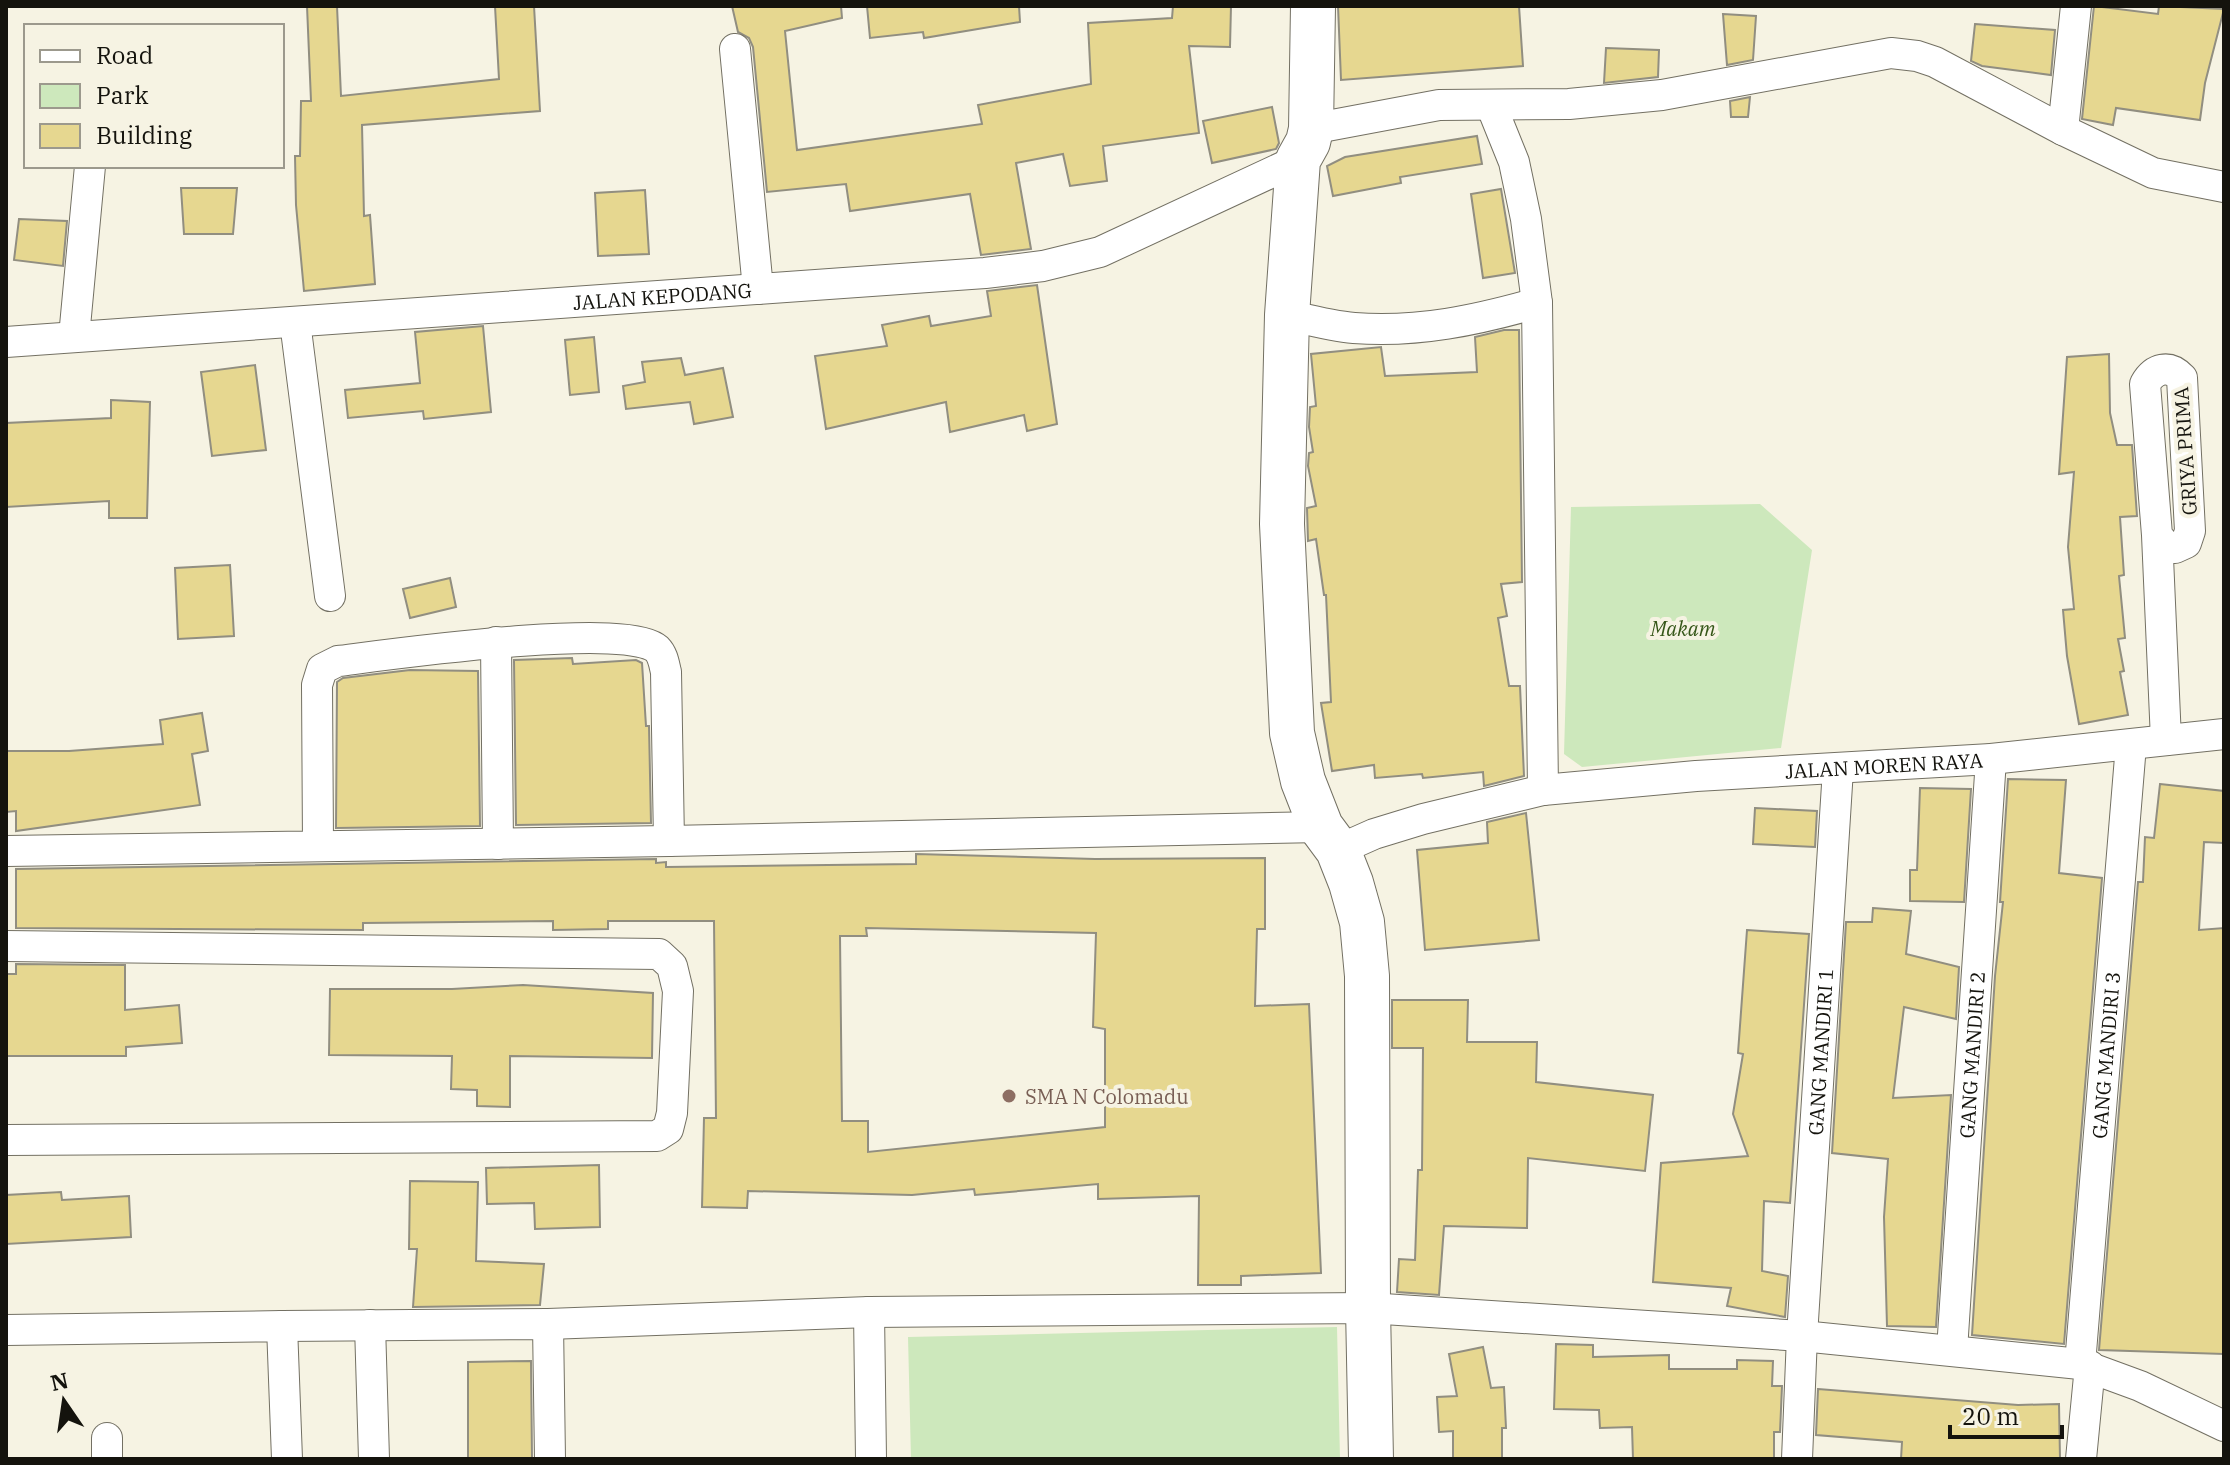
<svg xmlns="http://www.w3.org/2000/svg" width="2230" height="1465" font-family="'IBM Plex Serif',serif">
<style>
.green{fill:#cde8bc}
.building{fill:#e6d790;stroke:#918e80;stroke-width:2;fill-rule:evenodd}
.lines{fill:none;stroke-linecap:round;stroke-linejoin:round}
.minor-casing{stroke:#737063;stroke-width:32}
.secondary-casing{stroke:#737063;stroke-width:46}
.minor{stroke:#fff;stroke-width:30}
.secondary{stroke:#fff;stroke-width:44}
.education-dot{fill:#8d6e63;stroke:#f6f3e3;stroke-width:3}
.labels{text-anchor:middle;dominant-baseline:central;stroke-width:8;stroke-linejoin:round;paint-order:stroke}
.street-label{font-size:20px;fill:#14130d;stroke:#f6f3e3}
.park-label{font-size:20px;font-style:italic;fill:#355618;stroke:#f6f3e3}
.education-label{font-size:20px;fill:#785e54;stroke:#f6f3e3;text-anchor:start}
</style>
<rect width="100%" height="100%" fill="#f6f3e3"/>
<path class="green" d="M 1760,504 L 1812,550 L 1781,748 L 1582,767 L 1564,754 L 1571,507 Z
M 1337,1327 L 1340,1459 L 911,1459 L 908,1337 Z"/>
<path class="building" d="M 307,6 L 337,6 L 341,96 L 499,79 L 495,6 L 534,6 L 540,111 L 362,125 L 364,216 L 370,215 L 375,284 L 304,291 L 296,205 L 295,156 L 300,156 L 301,101 L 311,101 Z
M 732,6 L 841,6 L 842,18 L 785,31 L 797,150 L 982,124 L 978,105 L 1091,84 L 1088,23 L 1172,18 L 1173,6 L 1231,6 L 1230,47 L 1189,46 L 1199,133 L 1103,146 L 1107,181 L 1070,186 L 1063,154 L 1016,163 L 1031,249 L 981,255 L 970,194 L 850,211 L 846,184 L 767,192 L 753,47 L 749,38 L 738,32 Z
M 867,6 L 1019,6 L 1020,22 L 924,38 L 923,32 L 870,38 Z
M 1338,6 L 1519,6 L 1523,66 L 1341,80 Z
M 2094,6 L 2158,14 L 2159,6 L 2224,9 L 2205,83 L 2200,120 L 2116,108 L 2113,125 L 2082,119 Z
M 1723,14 L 1756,16 L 1753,60 L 1727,65 Z
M 1975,24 L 2055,30 L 2051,75 L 1982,66 L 1971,61 Z
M 1606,48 L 1659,50 L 1658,77 L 1604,83 Z
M 1750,97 L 1748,117 L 1731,117 L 1730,101 Z
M 1272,107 L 1279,143 L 1276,149 L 1212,163 L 1203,121 Z
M 1477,136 L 1482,164 L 1400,177 L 1401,183 L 1333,196 L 1327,166 L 1345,157 Z
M 181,188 L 237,188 L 233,234 L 184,234 Z
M 1501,189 L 1515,273 L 1483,278 L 1471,194 Z
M 645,190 L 649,254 L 598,256 L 595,193 Z
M 19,219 L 67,221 L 63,266 L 14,260 Z
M 1037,285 L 1057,424 L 1027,431 L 1024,415 L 950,432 L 946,402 L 826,429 L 815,356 L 887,346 L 882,325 L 929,316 L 931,326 L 991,316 L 987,291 Z
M 483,326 L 491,412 L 424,419 L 423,411 L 348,418 L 345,390 L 420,383 L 415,332 Z
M 1504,330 L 1519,330 L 1522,582 L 1501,584 L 1507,616 L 1498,618 L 1509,686 L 1520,686 L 1524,776 L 1484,786 L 1483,772 L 1423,778 L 1422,774 L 1375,778 L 1374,765 L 1332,771 L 1321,703 L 1331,702 L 1326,595 L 1324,595 L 1316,539 L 1308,541 L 1307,508 L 1316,506 L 1308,466 L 1309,453 L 1313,452 L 1309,427 L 1310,407 L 1316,406 L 1311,354 L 1381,347 L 1385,376 L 1477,372 L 1475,337 Z
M 594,337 L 599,392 L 570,395 L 565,340 Z
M 2109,354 L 2110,413 L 2117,445 L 2132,445 L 2137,516 L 2120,517 L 2124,575 L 2119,576 L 2125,638 L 2118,639 L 2124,671 L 2120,672 L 2128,715 L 2079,724 L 2067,656 L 2063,610 L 2074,609 L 2068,547 L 2074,472 L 2059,474 L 2067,357 Z
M 681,358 L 685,375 L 723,368 L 733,417 L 694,424 L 690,402 L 626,409 L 623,386 L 645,382 L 642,362 Z
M 255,365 L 266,450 L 212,456 L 201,372 Z
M 111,400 L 150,402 L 147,518 L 109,518 L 109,501 L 6,507 L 6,423 L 111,418 Z
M 230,565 L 234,636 L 178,639 L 175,568 Z
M 450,578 L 456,607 L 410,618 L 403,589 Z
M 572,658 L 573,664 L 636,660 L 642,663 L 646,726 L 649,726 L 651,823 L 516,825 L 514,660 Z
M 410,670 L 478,671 L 480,826 L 336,828 L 337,682 L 343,678 Z
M 202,713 L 208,751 L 192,754 L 200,805 L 16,831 L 16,811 L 6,812 L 6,751 L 69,751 L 163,744 L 160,720 Z
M 2008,779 L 2066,780 L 2059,873 L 2102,878 L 2064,1344 L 1972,1335 L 1995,976 L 2003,902 L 2000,902 Z
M 2160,784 L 2224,791 L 2224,843 L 2204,842 L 2199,930 L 2224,928 L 2224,1354 L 2099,1350 L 2138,882 L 2143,882 L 2145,837 L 2154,838 Z
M 1920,788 L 1971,789 L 1964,902 L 1910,901 L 1910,870 L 1917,870 Z
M 1755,808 L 1817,811 L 1815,847 L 1753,844 Z
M 1526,813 L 1539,940 L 1425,950 L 1417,850 L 1488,843 L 1487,822 Z
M 916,854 L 1095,859 L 1265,858 L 1265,929 L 1257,929 L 1255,1006 L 1309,1004 L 1321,1273 L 1241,1276 L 1241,1285 L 1198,1285 L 1199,1196 L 1098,1199 L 1098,1184 L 975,1195 L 974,1189 L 912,1195 L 748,1191 L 747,1208 L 702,1207 L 704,1118 L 716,1118 L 714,921 L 608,921 L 608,929 L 553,930 L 553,921 L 363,923 L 363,930 L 16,928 L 16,869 L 656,859 L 656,863 L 666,862 L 666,867 L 916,864 ZM 866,928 L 1096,933 L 1093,1027 L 1105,1029 L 1105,1127 L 868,1152 L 868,1121 L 842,1121 L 840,936 L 867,936 Z
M 1873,908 L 1911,911 L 1906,954 L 1959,967 L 1956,1019 L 1904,1007 L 1893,1098 L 1951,1095 L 1936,1327 L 1887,1326 L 1884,1217 L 1888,1159 L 1832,1153 L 1846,922 L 1872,922 Z
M 1747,930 L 1809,934 L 1790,1203 L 1764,1201 L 1762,1271 L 1788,1276 L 1785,1317 L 1727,1306 L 1731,1288 L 1653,1282 L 1661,1163 L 1748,1156 L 1733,1114 L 1743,1054 L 1738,1053 Z
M 16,964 L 125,965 L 125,1010 L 179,1005 L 182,1043 L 126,1047 L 126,1056 L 6,1056 L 6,974 L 16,974 Z
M 523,985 L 653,993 L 652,1058 L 510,1056 L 510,1107 L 477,1106 L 477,1090 L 451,1089 L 452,1056 L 329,1055 L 330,989 L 452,989 Z
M 1392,1000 L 1468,1000 L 1467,1042 L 1537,1042 L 1536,1082 L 1653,1095 L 1645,1171 L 1528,1158 L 1527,1228 L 1444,1226 L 1439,1295 L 1397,1292 L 1399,1259 L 1415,1260 L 1418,1170 L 1422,1170 L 1423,1048 L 1392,1048 Z
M 599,1165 L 600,1227 L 535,1229 L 534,1203 L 487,1204 L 486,1168 Z
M 410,1181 L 478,1182 L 476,1261 L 544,1264 L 540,1305 L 413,1307 L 417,1249 L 409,1249 Z
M 61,1192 L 62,1200 L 129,1196 L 131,1237 L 6,1244 L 6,1195 Z
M 1556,1344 L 1593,1345 L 1593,1357 L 1669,1355 L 1669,1369 L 1737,1369 L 1737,1360 L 1773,1361 L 1772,1386 L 1782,1386 L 1780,1432 L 1774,1432 L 1774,1459 L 1633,1459 L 1632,1427 L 1600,1428 L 1599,1410 L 1554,1409 Z
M 1483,1347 L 1491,1388 L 1504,1387 L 1506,1428 L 1502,1428 L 1502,1459 L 1453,1459 L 1453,1431 L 1439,1432 L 1437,1397 L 1457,1396 L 1449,1354 Z
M 531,1361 L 532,1459 L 468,1459 L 468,1362 Z
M 1818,1389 L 2018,1405 L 2059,1404 L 2060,1459 L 1901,1459 L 1902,1442 L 1816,1435 Z"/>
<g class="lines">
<defs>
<g id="minor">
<path d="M 735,49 L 758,289"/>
<path d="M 1491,105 L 1514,162 L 1526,219 L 1537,303 L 1543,790"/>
<path d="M 1311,129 L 1439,105 L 1569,104 L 1662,95 L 1891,53 L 1917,56 L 1935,62 L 2063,130 L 2153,173 L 2224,187"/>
<path d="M 2063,130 L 2076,6"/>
<path d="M 1287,315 C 1309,320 1332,326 1354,328 C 1418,333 1477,320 1537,303"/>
<path d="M 295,322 L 330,596"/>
<path d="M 74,337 L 90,166"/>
<path id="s1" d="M 6,342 L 985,273 L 1043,266 L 1100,252 L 1298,160"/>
<path d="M 2157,535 L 2164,544 L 2175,548 L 2186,543 L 2190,531 L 2182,378 C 2169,364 2154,368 2145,384 L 2157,535 L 2166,740"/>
<path d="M 496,642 L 498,844"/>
<path d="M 669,841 L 1321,827"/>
<path id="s2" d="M 1338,850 L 1374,834 L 1423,819 L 1543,790 L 1696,776 L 1991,759 L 2224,734"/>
<path d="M 6,851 L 669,841 L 666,672 C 664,664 663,655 657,649 C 627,621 387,655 338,661 L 322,669 L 317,685 L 318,845"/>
<path d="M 6,946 L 659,954 L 672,966 L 678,991 L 672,1113 L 668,1129 L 657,1136 L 6,1140"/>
<path d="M 869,1312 L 871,1459"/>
<path d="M 548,1324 L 869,1312 L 1368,1308 L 1802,1336 L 2080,1364 L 2140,1386 L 2224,1426"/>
<path d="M 370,1325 L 374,1459"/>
<path d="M 282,1326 L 548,1324 L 550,1459"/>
<path d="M 6,1330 L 282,1326 L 287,1459"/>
<path id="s3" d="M 1952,1350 L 1991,759"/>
<path id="s4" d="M 2080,1364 L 2131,745"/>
<path d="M 107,1438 L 107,1459"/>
<path id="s5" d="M 1797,1459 L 1802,1336 L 1838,769"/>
<path d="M 2081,1459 L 2090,1366"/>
</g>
<path id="secondary" d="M 1313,6 L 1311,129 L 1308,142 L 1298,160 L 1287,315 L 1282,524 L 1292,733 L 1303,781 L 1321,827 L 1338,850 L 1351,883 L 1362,922 L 1367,976 L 1368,1308 L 1371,1459"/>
</defs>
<use href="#minor" class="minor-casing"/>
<use href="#secondary" class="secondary-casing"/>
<use href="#minor" class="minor"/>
<use href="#secondary" class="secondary"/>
</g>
<circle class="education-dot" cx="1009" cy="1096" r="8"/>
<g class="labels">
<g class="street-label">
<text stroke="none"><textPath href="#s1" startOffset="658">JALAN KEPODANG</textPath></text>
<text transform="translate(2185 451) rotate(-94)">GRIYA PRIMA</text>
<text stroke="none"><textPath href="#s2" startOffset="556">JALAN MOREN RAYA</textPath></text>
<text stroke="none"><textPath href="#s5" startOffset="408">GANG MANDIRI 1</textPath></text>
<text stroke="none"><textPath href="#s3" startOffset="296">GANG MANDIRI 2</textPath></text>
<text stroke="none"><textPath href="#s4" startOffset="310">GANG MANDIRI 3</textPath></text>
</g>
<g class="park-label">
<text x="1683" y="628">Makam</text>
</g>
<g class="education-label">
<text x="1025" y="1096">SMA N Colomadu</text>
</g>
</g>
<rect width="2230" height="1465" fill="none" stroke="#14130d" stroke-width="16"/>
<rect x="24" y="24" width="260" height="144" fill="#f6f3e3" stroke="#9c998d" stroke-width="2"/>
<rect x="40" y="50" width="40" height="12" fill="#ffffff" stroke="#9c998d" stroke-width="2"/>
<text x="96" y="64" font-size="24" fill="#14130d">Road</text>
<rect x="40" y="84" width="40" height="24" fill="#cde8bc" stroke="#9c998d" stroke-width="2"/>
<text x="96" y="104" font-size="24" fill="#14130d">Park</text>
<rect x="40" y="124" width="40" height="24" fill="#e6d790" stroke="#9c998d" stroke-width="2"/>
<text x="96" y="144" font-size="24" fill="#14130d">Building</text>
<g transform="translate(64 1401) rotate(347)" stroke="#f6f3e3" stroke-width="6" paint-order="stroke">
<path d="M0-6L14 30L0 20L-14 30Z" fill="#14130d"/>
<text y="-12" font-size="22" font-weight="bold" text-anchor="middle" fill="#14130d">N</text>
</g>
<path d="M1950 1425v12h112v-12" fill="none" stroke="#14130d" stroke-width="4"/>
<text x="1962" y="1425" font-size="24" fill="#14130d" stroke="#f6f3e3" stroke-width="6" paint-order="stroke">20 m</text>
</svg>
